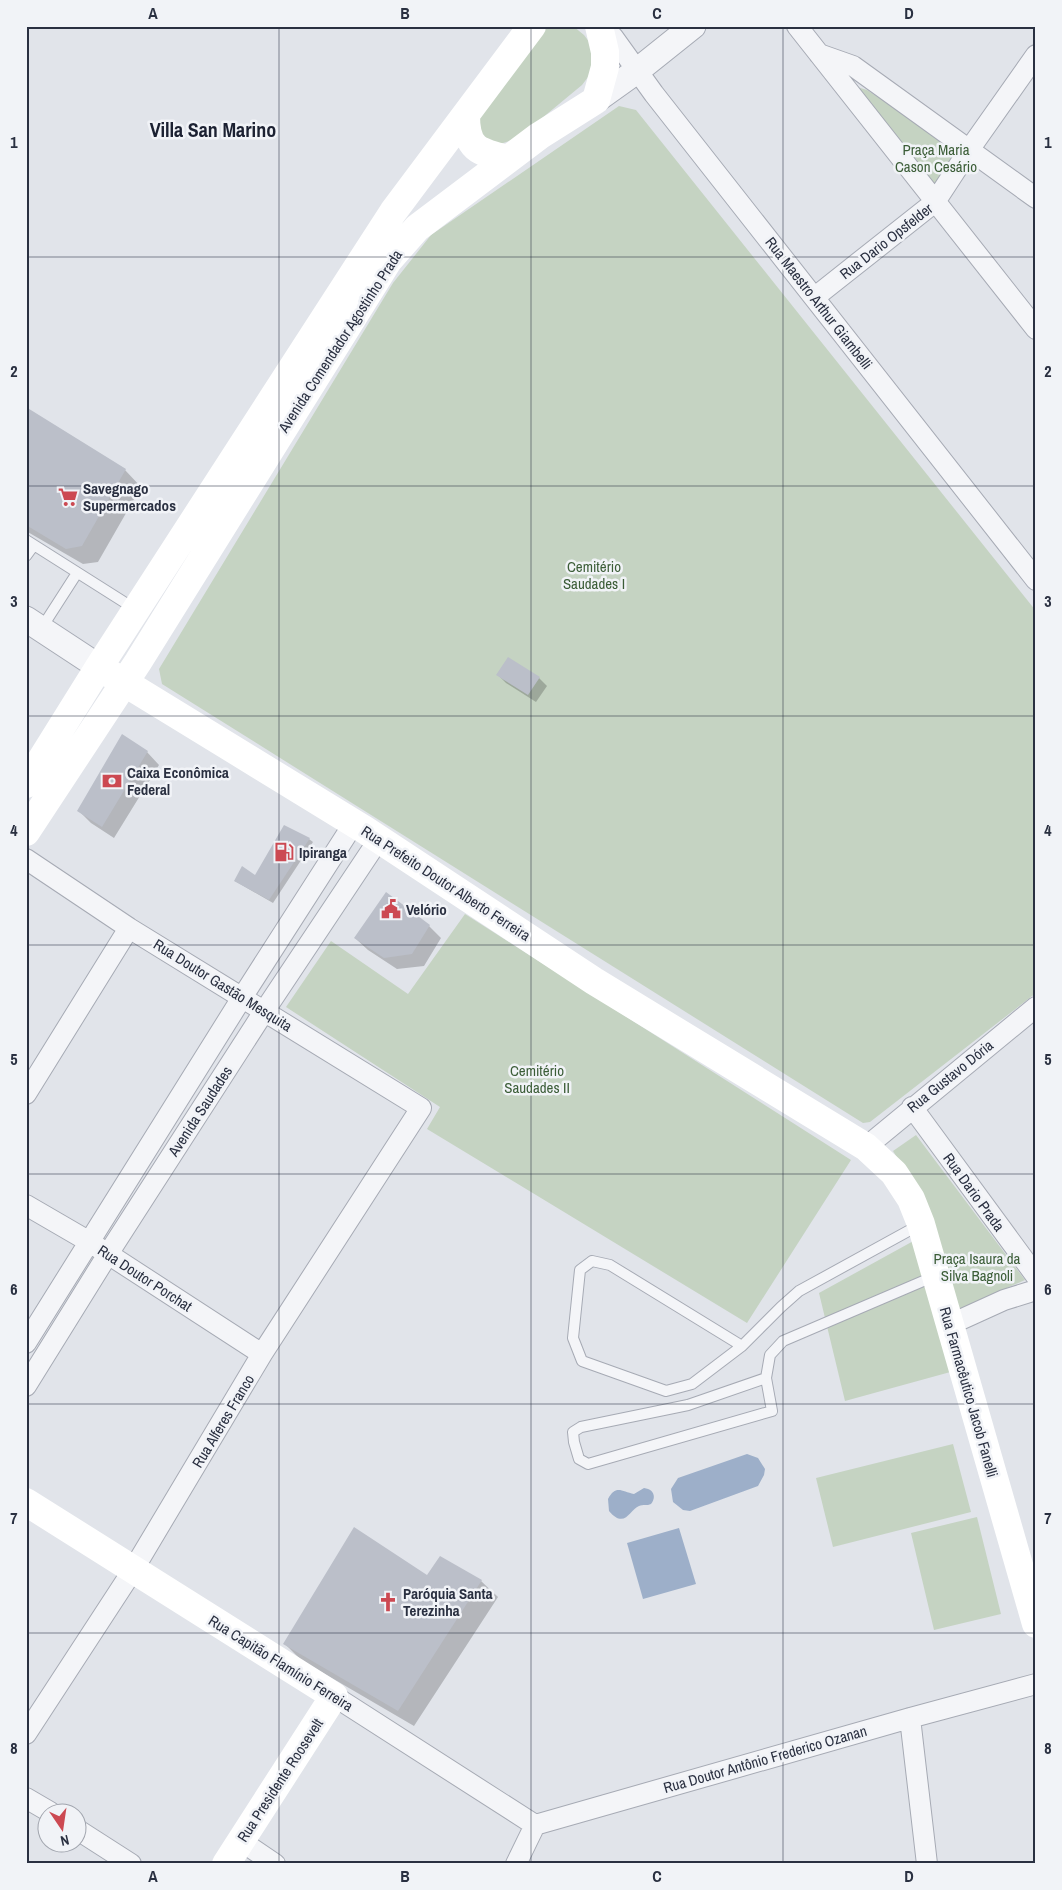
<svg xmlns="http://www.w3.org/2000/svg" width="1062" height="1890" font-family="'Archivo Narrow',sans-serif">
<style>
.green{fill:#c5d3c2}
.water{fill:#9dafc9}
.shadow{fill:#0003}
.building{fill:#bbbfc9}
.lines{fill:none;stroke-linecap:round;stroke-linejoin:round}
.service-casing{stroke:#a6aab4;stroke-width:12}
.minor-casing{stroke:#a6aab4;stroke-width:22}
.tertiary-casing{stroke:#a6aab4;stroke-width:27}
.service{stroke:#f4f5f8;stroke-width:10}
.minor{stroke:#f4f5f8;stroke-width:20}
.tertiary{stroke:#f4f5f8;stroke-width:25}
.secondary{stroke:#fff;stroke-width:28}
.grid{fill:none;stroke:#2a3041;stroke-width:1;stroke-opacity:0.55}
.labels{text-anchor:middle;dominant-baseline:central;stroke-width:5;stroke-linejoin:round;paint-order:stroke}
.park-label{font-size:15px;fill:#3b5d37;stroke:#f1f3f7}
.street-label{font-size:15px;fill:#2a3041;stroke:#f1f3f7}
.poi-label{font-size:15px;font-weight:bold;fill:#2a3041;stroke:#f1f3f7;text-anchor:start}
.district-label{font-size:20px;font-weight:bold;fill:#1c2132;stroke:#f1f3f7}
.neatline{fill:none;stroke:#2a3041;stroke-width:2}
.grid-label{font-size:16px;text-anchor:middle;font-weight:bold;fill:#2a3041}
</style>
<rect width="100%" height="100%" fill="#e1e4ea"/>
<path class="green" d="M 544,26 L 573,26 L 584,35 L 590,43 L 593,52 L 591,73 L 582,85 L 518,138 L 500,144 L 485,142 L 474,118 Z
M 854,86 L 867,90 L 962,153 L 938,191 Z
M 619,106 L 636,110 L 1036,611 L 1036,993 L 870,1122 L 863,1123 L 162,684 L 159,669 L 393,283 L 431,235 Z
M 465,914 L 851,1160 L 747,1323 L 427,1129 L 440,1107 L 286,1007 L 331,941 L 408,994 Z
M 916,1135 L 1025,1280 L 957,1310 L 929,1209 L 893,1151 Z
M 917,1239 L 954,1371 L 845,1401 L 819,1293 Z
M 953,1444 L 971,1512 L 833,1547 L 816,1478 Z
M 977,1517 L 1001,1614 L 934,1630 L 911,1533 Z"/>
<path class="water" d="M 747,1454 L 758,1458 L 765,1469 L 764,1475 L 758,1486 L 690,1511 L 683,1510 L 673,1502 L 671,1489 L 678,1478 Z
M 644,1488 C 653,1489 657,1496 651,1504 C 647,1506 643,1504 639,1506 C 630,1509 625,1530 609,1511 L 608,1499 C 616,1484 622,1492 634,1494 Z
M 679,1528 L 696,1584 L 643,1599 L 627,1543 Z"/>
<path class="shadow" d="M 26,409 L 125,470 L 141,487 L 98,562 L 83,564 L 26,531 Z
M 498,675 L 539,678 L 547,686 L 536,702 L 506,683 Z
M 147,752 L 159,765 L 114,838 L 91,823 L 79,811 Z
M 309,839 L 313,842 L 273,903 L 235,881 L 255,877 Z
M 429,926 L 441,938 L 424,966 L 397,969 L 368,950 L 355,938 Z
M 427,1577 L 481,1581 L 498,1597 L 414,1726 L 301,1660 L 285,1644 Z"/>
<path class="building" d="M 26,407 L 126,469 L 82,546 L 66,549 L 26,525 Z
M 508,657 L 540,677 L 528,695 L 496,675 Z
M 122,734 L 148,751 L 102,827 L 77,811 Z
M 284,825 L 310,838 L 269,900 L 234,881 L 242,866 L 255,875 Z
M 386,892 L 430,925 L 412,954 L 384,958 L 354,938 Z
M 354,1527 L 427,1575 L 440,1556 L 482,1580 L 398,1711 L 283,1644 Z"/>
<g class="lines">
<defs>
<path id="service" d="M 26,540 L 135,609
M 26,556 L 34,545
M 41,629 L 77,573
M 742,1346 L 610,1265 L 592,1261 L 580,1270 L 573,1338 L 582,1361 L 666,1391 L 692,1384 L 742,1346 L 781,1307 L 799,1291 L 921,1224
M 766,1378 L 688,1405 L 581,1427 L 573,1432 L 574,1442 L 579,1459 L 588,1464 L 772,1411 L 766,1378 L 770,1355 L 783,1341 L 935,1276"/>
<path id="minor" d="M 797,26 L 1036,329
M 600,29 L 613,37 L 654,94 L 1036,580
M 819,54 L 853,66 L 1036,198
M 815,297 L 935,202 L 969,150 L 1036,55
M 26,859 L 129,928 L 421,1108 L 262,1354 L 133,1570 L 26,1734
M 26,1094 L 129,928
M 912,1107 L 1036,1276
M 866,1147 L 1036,1007
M 26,1205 L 88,1241 L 262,1354
M 949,1325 L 1004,1300 L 1036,1290
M 26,1343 L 243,996 L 354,823
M 26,1386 L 108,1254 L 265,1010 L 379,839
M 334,1696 L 535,1825
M 910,1718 L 927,1864
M 26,1798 L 50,1812
M 78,1830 L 131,1864
M 241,1841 L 275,1864
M 516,1864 L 535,1825 L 910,1718 L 1036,1684"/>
<path id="tertiary" d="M 596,100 L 638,70 L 693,26
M 26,619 L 99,667"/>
</defs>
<use href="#service" class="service-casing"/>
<use href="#minor" class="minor-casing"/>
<use href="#tertiary" class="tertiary-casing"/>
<use href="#service" class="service"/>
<use href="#minor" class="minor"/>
<use href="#tertiary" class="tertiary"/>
<path class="secondary" d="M 466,115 C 466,149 478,152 508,159
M 99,667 L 365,830 L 594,981 L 866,1147 L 894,1173 L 911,1199 L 921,1224 L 1036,1624
M 26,784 L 99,667 L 393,212 L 532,26
M 26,832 L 138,662 L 388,261 L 417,228 L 539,136 L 596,100 L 605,67 L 605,52 L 599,26
M 26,1502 L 334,1696 L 226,1864"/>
</g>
<path class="grid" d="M 279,26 L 279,1864M 531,26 L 531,1864M 783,26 L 783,1864M 26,257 L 1036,257M 26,486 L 1036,486M 26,716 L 1036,716M 26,945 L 1036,945M 26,1174 L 1036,1174M 26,1404 L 1036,1404M 26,1633 L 1036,1633"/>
<defs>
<symbol id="supermarket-bare" viewBox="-9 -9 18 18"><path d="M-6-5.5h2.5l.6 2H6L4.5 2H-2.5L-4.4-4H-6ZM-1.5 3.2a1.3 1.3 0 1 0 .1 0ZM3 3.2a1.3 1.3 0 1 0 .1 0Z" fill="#cc4952" stroke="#f1f3f7" stroke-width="2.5" paint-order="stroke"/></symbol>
<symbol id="bank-bare" viewBox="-9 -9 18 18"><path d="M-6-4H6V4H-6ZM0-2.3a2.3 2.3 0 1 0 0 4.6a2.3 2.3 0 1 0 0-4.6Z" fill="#cc4952" stroke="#f1f3f7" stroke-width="2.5" paint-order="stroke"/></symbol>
<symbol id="fuel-bare" viewBox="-9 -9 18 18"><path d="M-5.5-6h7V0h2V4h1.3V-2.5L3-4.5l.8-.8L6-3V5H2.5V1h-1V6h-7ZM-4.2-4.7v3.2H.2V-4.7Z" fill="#cc4952" stroke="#f1f3f7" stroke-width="2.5" paint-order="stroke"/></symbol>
<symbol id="civic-bare" viewBox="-9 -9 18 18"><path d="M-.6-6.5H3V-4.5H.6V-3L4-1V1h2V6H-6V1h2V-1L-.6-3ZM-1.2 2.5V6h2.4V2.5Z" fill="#cc4952" stroke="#f1f3f7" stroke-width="2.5" paint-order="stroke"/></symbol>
<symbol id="church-bare" viewBox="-9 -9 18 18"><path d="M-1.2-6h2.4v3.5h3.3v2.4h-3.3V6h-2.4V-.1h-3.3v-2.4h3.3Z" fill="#cc4952" stroke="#f1f3f7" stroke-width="2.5" paint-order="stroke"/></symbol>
</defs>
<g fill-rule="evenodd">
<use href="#supermarket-bare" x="54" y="483" width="28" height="28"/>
<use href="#bank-bare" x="98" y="767" width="28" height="28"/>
<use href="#fuel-bare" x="270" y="838" width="28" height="28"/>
<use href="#civic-bare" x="377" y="895" width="28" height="28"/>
<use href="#church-bare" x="374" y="1588" width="28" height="28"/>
</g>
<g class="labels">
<g class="park-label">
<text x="936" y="149">Praça Maria<tspan x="936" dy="17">Cason Cesário</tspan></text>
<text x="594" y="566">Cemitério<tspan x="594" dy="17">Saudades I</tspan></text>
<text x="537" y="1070">Cemitério<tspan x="537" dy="17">Saudades II</tspan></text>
<text x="977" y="1258">Praça Isaura da<tspan x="977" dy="17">Silva Bagnoli</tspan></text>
</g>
<g class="street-label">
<text transform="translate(886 241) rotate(-38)">Rua Dario Opsfelder</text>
<text transform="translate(819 303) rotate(52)">Rua Maestro Arthur Giambelli</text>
<text transform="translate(340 341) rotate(-57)">Avenida Comendador Agostinho Prada</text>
<text transform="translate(446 883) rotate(33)">Rua Prefeito Doutor Alberto Ferreira</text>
<text transform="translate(223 985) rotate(32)">Rua Doutor Gastão Mesquita</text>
<text transform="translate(950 1076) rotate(-39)">Rua Gustavo Dória</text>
<text transform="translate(200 1111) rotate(-57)">Avenida Saudades</text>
<text transform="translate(974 1192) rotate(54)">Rua Dario Prada</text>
<text transform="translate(145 1278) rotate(33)">Rua Doutor Porchat</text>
<text transform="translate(969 1392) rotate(74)">Rua Farmacêutico Jacob Fanelli</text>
<text transform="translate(223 1421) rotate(-59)">Rua Alferes Franco</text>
<text transform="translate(281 1663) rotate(32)">Rua Capitão Flamínio Ferreira</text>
<text transform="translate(765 1759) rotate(-16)">Rua Doutor Antônio Frederico Ozanan</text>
<text transform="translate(280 1780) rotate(-57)">Rua Presidente Roosevelt</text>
</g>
<g class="poi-label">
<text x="83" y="488">Savegnago<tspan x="83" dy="17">Supermercados</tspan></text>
<text x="127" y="772">Caixa Econômica<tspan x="127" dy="17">Federal</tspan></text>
<text x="299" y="852">Ipiranga</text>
<text x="406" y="909">Velório</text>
<text x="403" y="1593">Paróquia Santa<tspan x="403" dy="17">Terezinha</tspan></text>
</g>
<g class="district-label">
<text x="213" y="129">Villa San Marino</text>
</g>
</g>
<rect width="1062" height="1890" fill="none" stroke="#f1f3f7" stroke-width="55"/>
<g transform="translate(62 1828) rotate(167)"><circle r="24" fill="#f1f3f7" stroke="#a1a5ae"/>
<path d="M0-4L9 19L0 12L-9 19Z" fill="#cc4952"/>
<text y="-8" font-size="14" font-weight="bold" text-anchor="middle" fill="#2a3041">N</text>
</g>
<rect x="28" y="28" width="1006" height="1834" class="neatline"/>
<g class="grid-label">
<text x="153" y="19">A</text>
<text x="405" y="19">B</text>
<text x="657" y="19">C</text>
<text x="909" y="19">D</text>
<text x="14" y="148">1</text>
<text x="1048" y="148">1</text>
<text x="14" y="377">2</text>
<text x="1048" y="377">2</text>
<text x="14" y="607">3</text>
<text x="1048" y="607">3</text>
<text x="14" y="836">4</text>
<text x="1048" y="836">4</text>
<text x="14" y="1065">5</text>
<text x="1048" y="1065">5</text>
<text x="14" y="1295">6</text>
<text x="1048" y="1295">6</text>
<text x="14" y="1524">7</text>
<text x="1048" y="1524">7</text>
<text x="14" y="1754">8</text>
<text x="1048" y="1754">8</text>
<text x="153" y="1882">A</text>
<text x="405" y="1882">B</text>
<text x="657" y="1882">C</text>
<text x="909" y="1882">D</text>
</g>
</svg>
